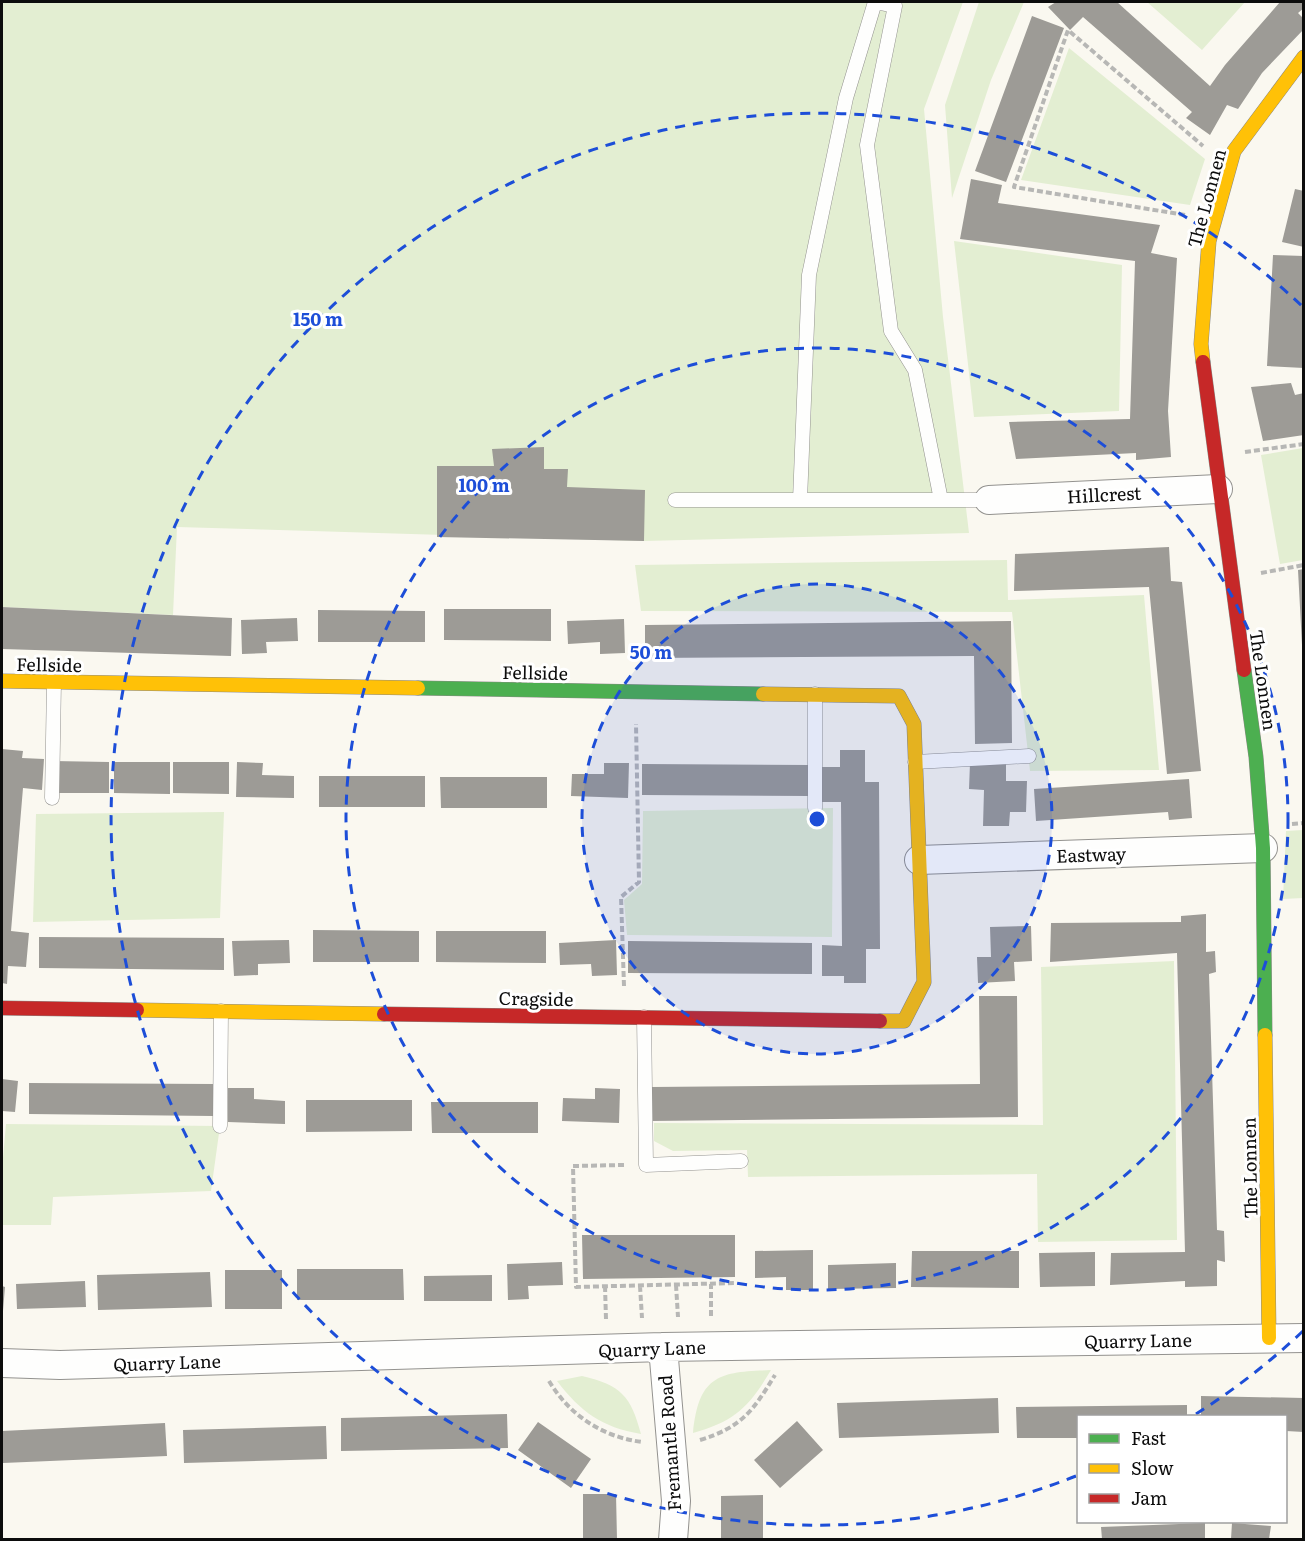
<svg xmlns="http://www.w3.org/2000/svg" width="1305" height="1541" font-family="Literata,serif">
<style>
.green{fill:#e3eed2}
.building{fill:#9d9b96}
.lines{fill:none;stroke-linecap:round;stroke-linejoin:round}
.lane-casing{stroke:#93928f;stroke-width:15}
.street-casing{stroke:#93928f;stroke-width:30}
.fast-casing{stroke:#8a8985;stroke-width:15}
.slow-casing{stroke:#8a8985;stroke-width:15}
.jam-casing{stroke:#8a8985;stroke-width:15}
.path{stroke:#b7b7b5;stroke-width:4;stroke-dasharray:6 3;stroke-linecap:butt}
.lane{stroke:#fefefd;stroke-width:14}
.street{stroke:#fefefd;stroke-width:28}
.fast{stroke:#4caf50;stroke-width:14}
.slow{stroke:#ffc107;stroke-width:14}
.jam{stroke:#c62828;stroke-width:14}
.ring{fill:none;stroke:#1d4ed8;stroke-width:3;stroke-dasharray:10 8}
.labels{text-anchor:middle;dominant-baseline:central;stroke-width:6;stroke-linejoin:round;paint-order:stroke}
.street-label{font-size:18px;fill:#0c0c0c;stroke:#fff}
.centre{fill:#1d4ed8;stroke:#fff;stroke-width:3}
.ring-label{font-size:18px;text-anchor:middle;font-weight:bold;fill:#1d4ed8;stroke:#fff;stroke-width:6;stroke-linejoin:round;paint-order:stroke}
</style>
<rect width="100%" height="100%" fill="#faf8f0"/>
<path class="green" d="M 2,2 L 963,2 L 924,109 L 943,317 L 969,533 L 644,541 L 177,527 L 173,615 L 2,607 Z
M 979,2 L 1024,2 L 991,80 L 952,198 L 945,105 Z
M 1147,2 L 1245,2 L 1202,50 Z
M 1069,48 L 1205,159 L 1190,205 L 1021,180 Z
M 954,241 L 1122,265 L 1119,411 L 974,417 Z
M 1303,448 L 1303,560 L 1280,564 L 1261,455 Z
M 1007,560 L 1008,600 L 1144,595 L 1159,770 L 1030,771 L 1012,612 L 641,611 L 635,565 Z
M 833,808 L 832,937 L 627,935 L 624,900 L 642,884 L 643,811 Z
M 224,812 L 220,918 L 33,922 L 36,814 Z
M 1303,830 L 1303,898 L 1283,899 L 1286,831 Z
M 1174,961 L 1177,1240 L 1038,1242 L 1037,1174 L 748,1177 L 747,1150 L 673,1151 L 654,1141 L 654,1123 L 1043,1125 L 1041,967 Z
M 6,1124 L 220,1126 L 211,1191 L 53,1197 L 51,1225 L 2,1225 L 2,1169 Z
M 771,1370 C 749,1407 735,1421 693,1433 C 699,1375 719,1372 771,1370 Z
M 582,1376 C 621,1385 631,1396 641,1434 C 601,1427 581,1412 557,1381 Z"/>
<path class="building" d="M 1056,2 L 1117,2 L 1210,86 L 1225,65 L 1280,2 L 1304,2 L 1304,8 L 1298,13 L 1304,19 L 1304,29 L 1262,73 L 1238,109 L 1227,105 L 1210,135 L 1186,118 L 1192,112 L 1083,17 L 1070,30 L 1048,7 Z
M 1032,16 L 1064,28 L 1006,182 L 975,171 Z
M 971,179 L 1002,185 L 998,203 L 1160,225 L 1151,253 L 1177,258 L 1168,411 L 1171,457 L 1136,460 L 1136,453 L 1016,459 L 1009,422 L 1130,419 L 1135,261 L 960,239 Z
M 1295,189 L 1304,191 L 1304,247 L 1282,242 Z
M 1273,255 L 1304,256 L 1304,368 L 1267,366 Z
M 1291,383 L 1295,395 L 1304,393 L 1304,435 L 1263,441 L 1251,387 Z
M 544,447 L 544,469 L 568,469 L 567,487 L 645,490 L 644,541 L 437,537 L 437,466 L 494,466 L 492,449 Z
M 1169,547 L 1171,581 L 1182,582 L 1201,771 L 1167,774 L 1149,587 L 1014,591 L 1015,554 Z
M 1304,569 L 1304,645 L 1302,645 L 1298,570 Z
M 2,607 L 232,618 L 231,656 L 2,649 Z
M 444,609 L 551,609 L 551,641 L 444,640 Z
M 318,610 L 425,611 L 425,642 L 318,642 Z
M 297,618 L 298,641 L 266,642 L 267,653 L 242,654 L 241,620 Z
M 624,619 L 625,653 L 600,654 L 600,642 L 568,644 L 567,621 Z
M 1011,621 L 1012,743 L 975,744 L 974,656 L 645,658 L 645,625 Z
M 2,749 L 23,751 L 22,758 L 44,759 L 42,790 L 23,788 L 11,931 L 29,933 L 26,967 L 8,966 L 7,984 L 2,983 Z
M 840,750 L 865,750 L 865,782 L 879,782 L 880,949 L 866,949 L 866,983 L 844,983 L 844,976 L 822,976 L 822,945 L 842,946 L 841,802 L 822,802 L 822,767 L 840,767 Z
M 53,761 L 109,762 L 109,793 L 52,793 Z
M 114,762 L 170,762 L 170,794 L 114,793 Z
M 173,762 L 229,762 L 229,794 L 173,793 Z
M 237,762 L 263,763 L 262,775 L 294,776 L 294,798 L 236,797 Z
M 604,763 L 629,763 L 628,798 L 571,796 L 572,774 L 604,774 Z
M 970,763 L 1006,764 L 1006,781 L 1027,781 L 1026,812 L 1010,812 L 1009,826 L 983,826 L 984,790 L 969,789 Z
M 642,764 L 810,765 L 810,796 L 642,795 Z
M 319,776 L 425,776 L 425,807 L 319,807 Z
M 440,777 L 547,777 L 547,808 L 441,808 Z
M 1189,779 L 1192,818 L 1169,820 L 1168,812 L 1036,821 L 1034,789 Z
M 1206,914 L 1206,952 L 1215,951 L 1216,972 L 1209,974 L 1217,1230 L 1224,1231 L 1225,1262 L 1217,1260 L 1217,1286 L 1185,1287 L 1185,1281 L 1110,1285 L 1111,1253 L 1185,1252 L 1177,953 L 1050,962 L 1051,923 L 1181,922 L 1181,916 Z
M 1031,926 L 1032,961 L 1014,962 L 1015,981 L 978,983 L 977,957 L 991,957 L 990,927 Z
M 313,930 L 419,931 L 419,962 L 313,962 Z
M 436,931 L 546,931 L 546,963 L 436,962 Z
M 39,937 L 224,938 L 224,970 L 39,968 Z
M 289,940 L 290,963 L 258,964 L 258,975 L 234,976 L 232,941 Z
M 616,940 L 617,975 L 592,976 L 591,964 L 560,965 L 559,943 Z
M 628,941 L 812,943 L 812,974 L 628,973 Z
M 979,996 L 1017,996 L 1018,1117 L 652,1121 L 652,1087 L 980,1084 Z
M 2,1079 L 18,1081 L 15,1112 L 2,1111 Z
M 29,1083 L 214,1084 L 213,1116 L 29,1114 Z
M 228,1088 L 254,1088 L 254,1099 L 285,1101 L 285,1124 L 228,1122 Z
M 595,1088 L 620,1089 L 619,1123 L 562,1121 L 563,1098 L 595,1099 Z
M 306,1100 L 412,1100 L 412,1131 L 306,1132 Z
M 431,1102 L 538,1102 L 538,1133 L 432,1133 Z
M 582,1235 L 735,1235 L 735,1277 L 583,1279 Z
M 813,1250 L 813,1290 L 786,1290 L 786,1277 L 755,1278 L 755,1251 Z
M 912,1251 L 1019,1251 L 1019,1288 L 911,1287 Z
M 1095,1252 L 1095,1286 L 1040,1287 L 1039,1253 Z
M 562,1262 L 563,1285 L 528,1286 L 529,1299 L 508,1300 L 507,1264 Z
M 896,1263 L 896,1288 L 828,1289 L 828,1265 Z
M 297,1269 L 403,1269 L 404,1300 L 297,1300 Z
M 225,1270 L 282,1270 L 282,1309 L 225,1309 Z
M 210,1272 L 212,1307 L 98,1310 L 97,1275 Z
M 492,1275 L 492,1301 L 424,1301 L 424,1276 Z
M 85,1281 L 86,1307 L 17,1309 L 16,1284 Z
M 2,1286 L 5,1287 L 3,1311 L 2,1311 Z
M 1201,1396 L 1304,1398 L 1304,1432 L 1286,1431 L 1286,1416 L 1201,1416 Z
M 998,1398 L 999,1433 L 839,1438 L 837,1403 Z
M 1187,1405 L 1187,1416 L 1078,1416 L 1078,1438 L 1017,1438 L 1016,1407 Z
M 507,1414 L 508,1448 L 341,1451 L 341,1418 Z
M 797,1421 L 823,1450 L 780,1488 L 754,1460 Z
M 538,1422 L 591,1459 L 571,1488 L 518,1450 Z
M 165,1423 L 167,1456 L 3,1463 L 2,1431 Z
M 326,1426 L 327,1459 L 184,1463 L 183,1430 Z
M 583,1494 L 616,1494 L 617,1539 L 583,1539 Z
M 763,1495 L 763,1539 L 721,1539 L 721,1496 Z
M 1205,1523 L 1205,1539 L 1102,1539 L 1101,1527 Z
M 1232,1523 L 1271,1526 L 1269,1539 L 1231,1539 Z"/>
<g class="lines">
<defs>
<path id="lane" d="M 675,500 L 989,500
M 800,500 L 809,275 L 846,98 L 875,2 L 895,6 L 867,145 L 891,331 L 915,370 L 941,500
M 815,694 L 815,808
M 915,762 L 1029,756
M 52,798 L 54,682
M 644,1017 L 646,1165 L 741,1161
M 220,1126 L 221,1011"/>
<path id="street" d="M 989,500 L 1218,489
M 919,860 L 1263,848
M 663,1347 L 676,1501 L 673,1540
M 2,1363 L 60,1365 L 663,1347 L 1304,1338"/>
<path id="fast" d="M 1244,670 L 1256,757 L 1263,848 L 1265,1035
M 418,688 L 763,694"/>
<path id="slow" d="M 1203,362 L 1201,344 L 1209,241 L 1234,151 L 1304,57
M 2,681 L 418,688
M 763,694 L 899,696 L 914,724 L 924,982 L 904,1021 L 880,1021
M 137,1010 L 384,1014
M 1265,1035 L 1269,1338"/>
<path id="jam" d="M 1203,362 L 1244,670
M 2,1008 L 137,1010
M 384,1014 L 880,1021"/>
</defs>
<use href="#lane" class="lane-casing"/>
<use href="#street" class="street-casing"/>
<use href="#fast" class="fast-casing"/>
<use href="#slow" class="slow-casing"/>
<use href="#jam" class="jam-casing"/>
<path class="path" d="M 1185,215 L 1014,187 L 1068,30 L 1203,146
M 1245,452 L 1304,444
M 1261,573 L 1304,565
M 1292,824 L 1304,823
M 624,986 L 621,897 L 639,882 L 636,724
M 624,1165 L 573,1166 L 576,1287 L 735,1283
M 676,1285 L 678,1317
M 605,1286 L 606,1319
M 640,1286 L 642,1318
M 711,1316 L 711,1284
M 549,1381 C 570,1416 603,1437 642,1442
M 700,1440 C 742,1427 753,1411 775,1375"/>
<use href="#lane" class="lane"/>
<use href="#street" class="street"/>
<use href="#fast" class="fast"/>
<use href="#slow" class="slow"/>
<use href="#jam" class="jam"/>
</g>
<circle cx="817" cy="819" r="235" fill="#1d4ed8" fill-opacity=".12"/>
<g class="ring">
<circle cx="817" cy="819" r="235"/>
<circle cx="817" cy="819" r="471"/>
<path d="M1303 1331A706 706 0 0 1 1196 1414M1076 1476A706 706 0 1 1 1303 307"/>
</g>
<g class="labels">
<g class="street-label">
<text transform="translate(1206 198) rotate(-75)">The Lonnen</text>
<text transform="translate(1104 494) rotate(-3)">Hillcrest</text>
<text transform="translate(49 664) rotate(1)">Fellside</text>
<text transform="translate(535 672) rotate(1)">Fellside</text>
<text transform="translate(1264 680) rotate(82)">The Lonnen</text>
<text transform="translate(1091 854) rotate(-2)">Eastway</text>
<text transform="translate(536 998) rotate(1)">Cragside</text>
<text transform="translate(1249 1168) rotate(-91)">The Lonnen</text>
<text transform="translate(1138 1340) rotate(-1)">Quarry Lane</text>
<text transform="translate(652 1348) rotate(-2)">Quarry Lane</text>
<text transform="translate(167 1362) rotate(-2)">Quarry Lane</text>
<text transform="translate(669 1443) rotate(-94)">Fremantle Road</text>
</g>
</g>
<circle cx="817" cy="819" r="9" class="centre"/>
<g class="ring-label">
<text x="318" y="326">150 m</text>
<text x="484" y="492">100 m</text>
<text x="651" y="659">50 m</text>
</g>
<rect width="1305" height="1541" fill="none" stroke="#0c0c0c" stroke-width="6"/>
<rect x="1077" y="1415" width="210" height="108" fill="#ffffff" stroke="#9e9e9e" stroke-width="1.5"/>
<rect x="1089" y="1434" width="30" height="9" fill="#4caf50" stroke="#9e9e9e" stroke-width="1.5"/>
<text x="1131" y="1445" font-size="18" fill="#0c0c0c">Fast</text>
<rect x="1089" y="1464" width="30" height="9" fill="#ffc107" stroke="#9e9e9e" stroke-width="1.5"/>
<text x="1131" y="1475" font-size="18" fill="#0c0c0c">Slow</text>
<rect x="1089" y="1494" width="30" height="9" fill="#c62828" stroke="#9e9e9e" stroke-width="1.5"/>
<text x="1131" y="1505" font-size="18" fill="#0c0c0c">Jam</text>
</svg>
